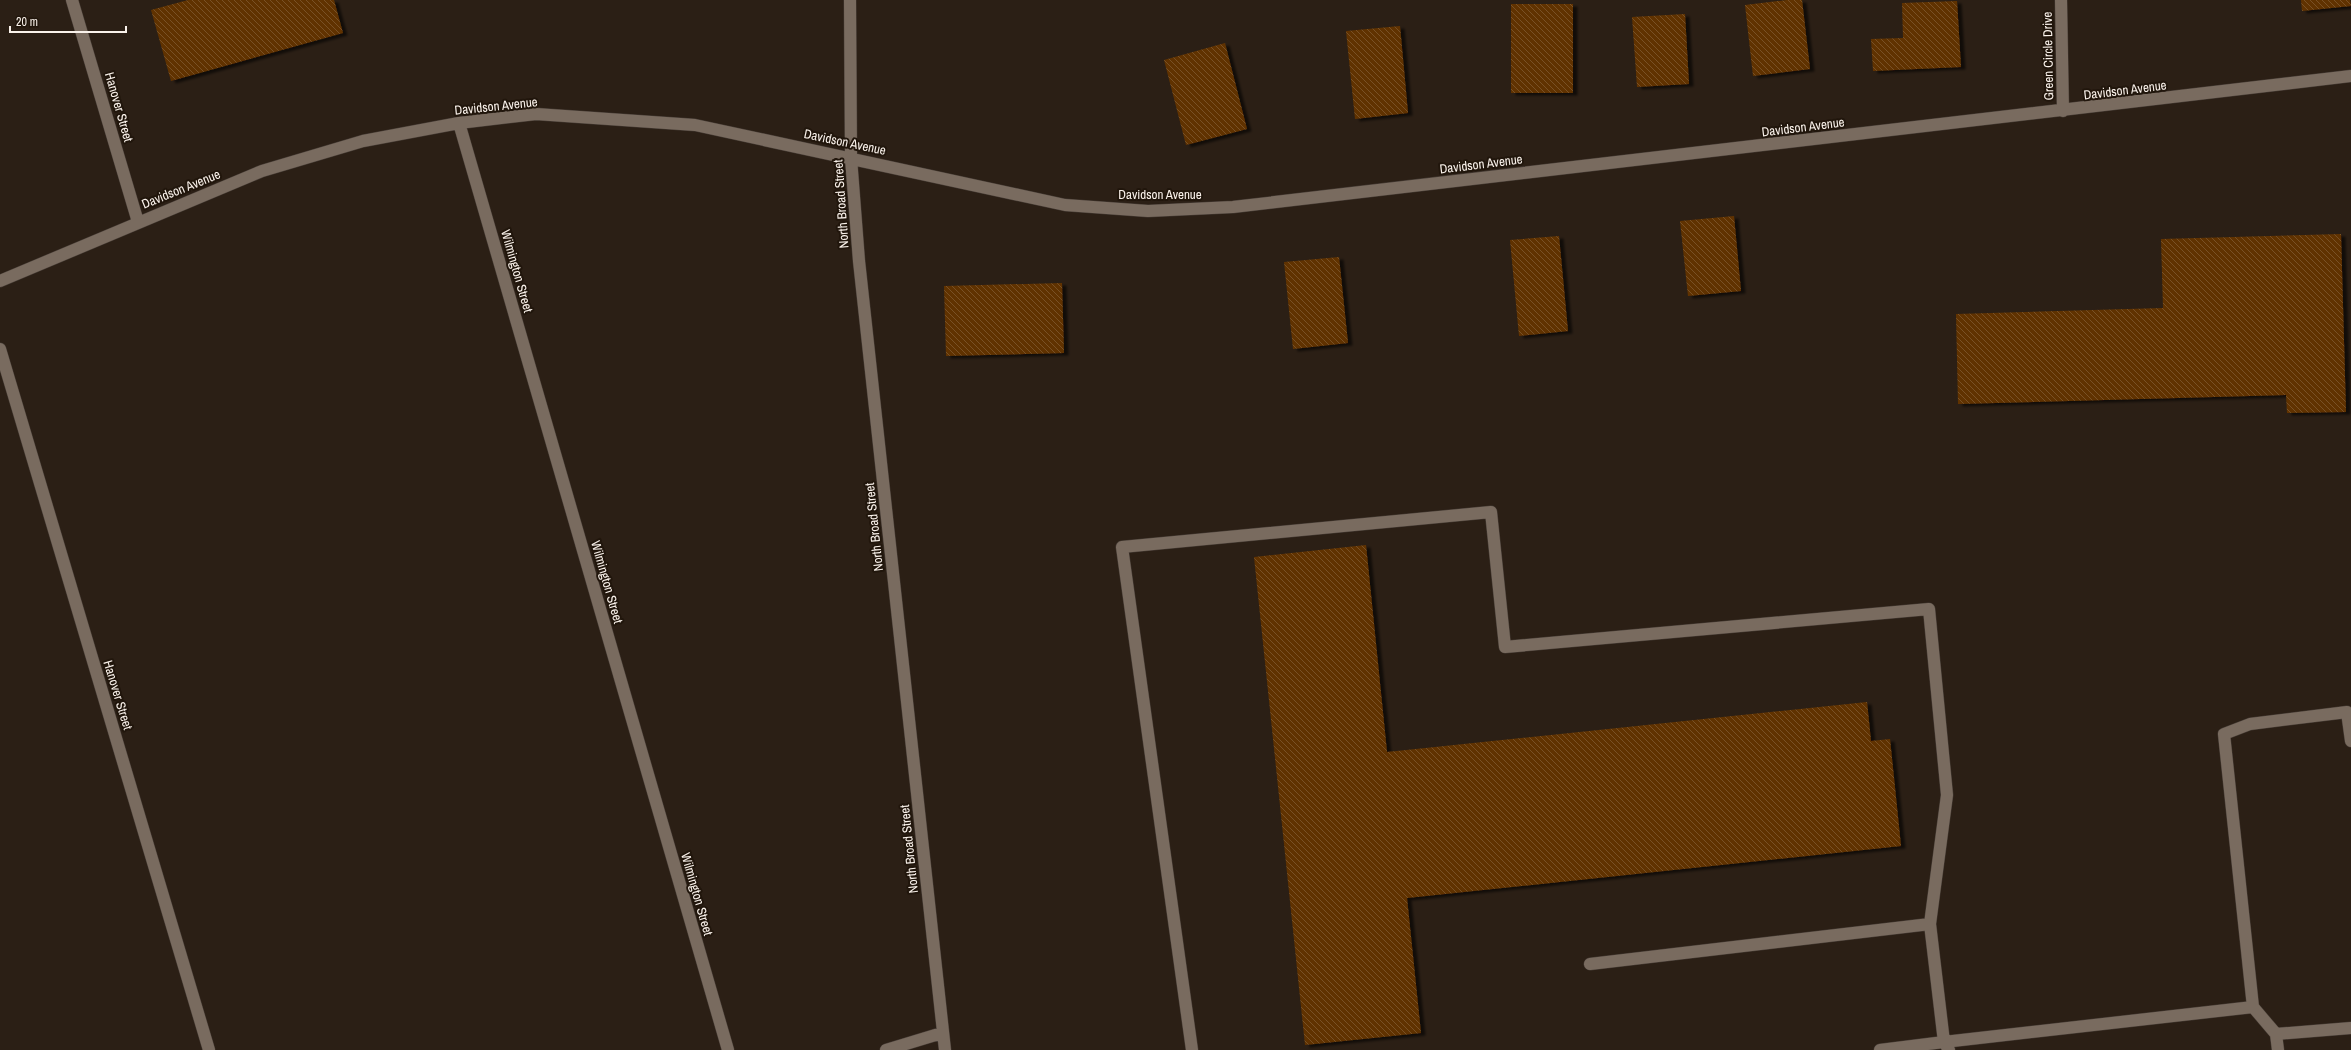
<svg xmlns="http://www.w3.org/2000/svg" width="2351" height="1050" font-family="'Archivo Narrow',sans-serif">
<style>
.building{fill:url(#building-back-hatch);filter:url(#shadow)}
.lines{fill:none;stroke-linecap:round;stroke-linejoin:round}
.minor-casing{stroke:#463c35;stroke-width:13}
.minor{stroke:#796b5f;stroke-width:12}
.labels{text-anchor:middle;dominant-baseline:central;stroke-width:4;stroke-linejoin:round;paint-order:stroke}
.street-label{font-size:13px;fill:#faf2eb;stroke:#21160c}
</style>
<defs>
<pattern id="building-back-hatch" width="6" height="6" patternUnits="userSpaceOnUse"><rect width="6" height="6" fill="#613300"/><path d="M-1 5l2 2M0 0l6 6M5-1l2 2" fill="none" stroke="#795125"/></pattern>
<filter id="shadow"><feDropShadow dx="4.5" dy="2.5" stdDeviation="1" flood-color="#0009"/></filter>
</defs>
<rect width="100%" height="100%" fill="#2b1f15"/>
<path class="building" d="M 188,0 L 334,0 L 343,33 L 171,81 L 151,10 Z
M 1787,0 L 1802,0 L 1810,69 L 1753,76 L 1745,5 Z
M 2301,0 L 2350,0 L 2351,6 L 2302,11 Z
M 1957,1 L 1961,67 L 1873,71 L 1871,39 L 1903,38 L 1902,3 Z
M 1511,4 L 1573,4 L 1573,93 L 1511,93 Z
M 1685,14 L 1689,84 L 1637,87 L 1632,17 Z
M 1400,26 L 1408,113 L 1355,119 L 1346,31 Z
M 1225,43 L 1247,129 L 1186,145 L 1164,60 Z
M 1734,216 L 1741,291 L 1688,296 L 1680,221 Z
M 2341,234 L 2346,412 L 2287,413 L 2286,395 L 1958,404 L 1956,314 L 2163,308 L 2161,239 Z
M 1559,236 L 1568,331 L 1519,336 L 1510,240 Z
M 1339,257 L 1348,343 L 1293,349 L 1284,262 Z
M 1062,283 L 1064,353 L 946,356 L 944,286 Z
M 1366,545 L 1387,752 L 1867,702 L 1871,741 L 1890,739 L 1901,846 L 1407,898 L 1421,1033 L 1305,1045 L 1254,557 Z"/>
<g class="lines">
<defs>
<path id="minor" d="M 72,0 L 138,222
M 850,0 L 851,158 L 859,261 L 945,1050
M 2061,0 L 2063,111
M 459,123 L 728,1050
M 0,281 L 262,171 L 363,141 L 459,123 L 536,114 L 695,125 L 1065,205 L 1148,211 L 1233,207 L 2351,76
M 0,349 L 209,1050
M 2351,741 L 2347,712 L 2250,724 L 2224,734 L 2253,1007 L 2276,1034 L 2351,1028
M 1590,964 L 1930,924
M 2276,1034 L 2278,1050
M 886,1050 L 942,1033
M 1192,1050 L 1122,547 L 1491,512 L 1505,647 L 1929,609 L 1947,795 L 1930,924 L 1944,1042 L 2253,1007
M 1880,1050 L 1944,1042 L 1949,1050"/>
</defs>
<use href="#minor" class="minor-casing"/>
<use href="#minor" class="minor"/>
</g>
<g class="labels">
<g class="street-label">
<text transform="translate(2048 56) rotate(-91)">Green Circle Drive</text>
<text transform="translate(2125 90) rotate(-7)">Davidson Avenue</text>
<text transform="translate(496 106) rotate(-6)">Davidson Avenue</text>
<text transform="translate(119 107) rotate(74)">Hanover Street</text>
<text transform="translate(1803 127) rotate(-7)">Davidson Avenue</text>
<text transform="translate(845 142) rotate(12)">Davidson Avenue</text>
<text transform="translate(1481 164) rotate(-7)">Davidson Avenue</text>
<text transform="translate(181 189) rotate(-22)">Davidson Avenue</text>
<text x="1160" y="194">Davidson Avenue</text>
<text transform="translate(841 204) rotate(-94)">North Broad Street</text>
<text transform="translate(517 271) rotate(74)">Wilmington Street</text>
<text transform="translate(874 527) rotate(-96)">North Broad Street</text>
<text transform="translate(607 582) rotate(74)">Wilmington Street</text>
<text transform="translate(118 695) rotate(73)">Hanover Street</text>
<text transform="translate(909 849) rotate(-96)">North Broad Street</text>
<text transform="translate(697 894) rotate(74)">Wilmington Street</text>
</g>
</g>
<path d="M10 26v6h116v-6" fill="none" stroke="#faf2eb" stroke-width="2"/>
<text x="16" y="26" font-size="12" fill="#faf2eb" stroke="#21160c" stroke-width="3" paint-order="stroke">20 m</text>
</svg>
